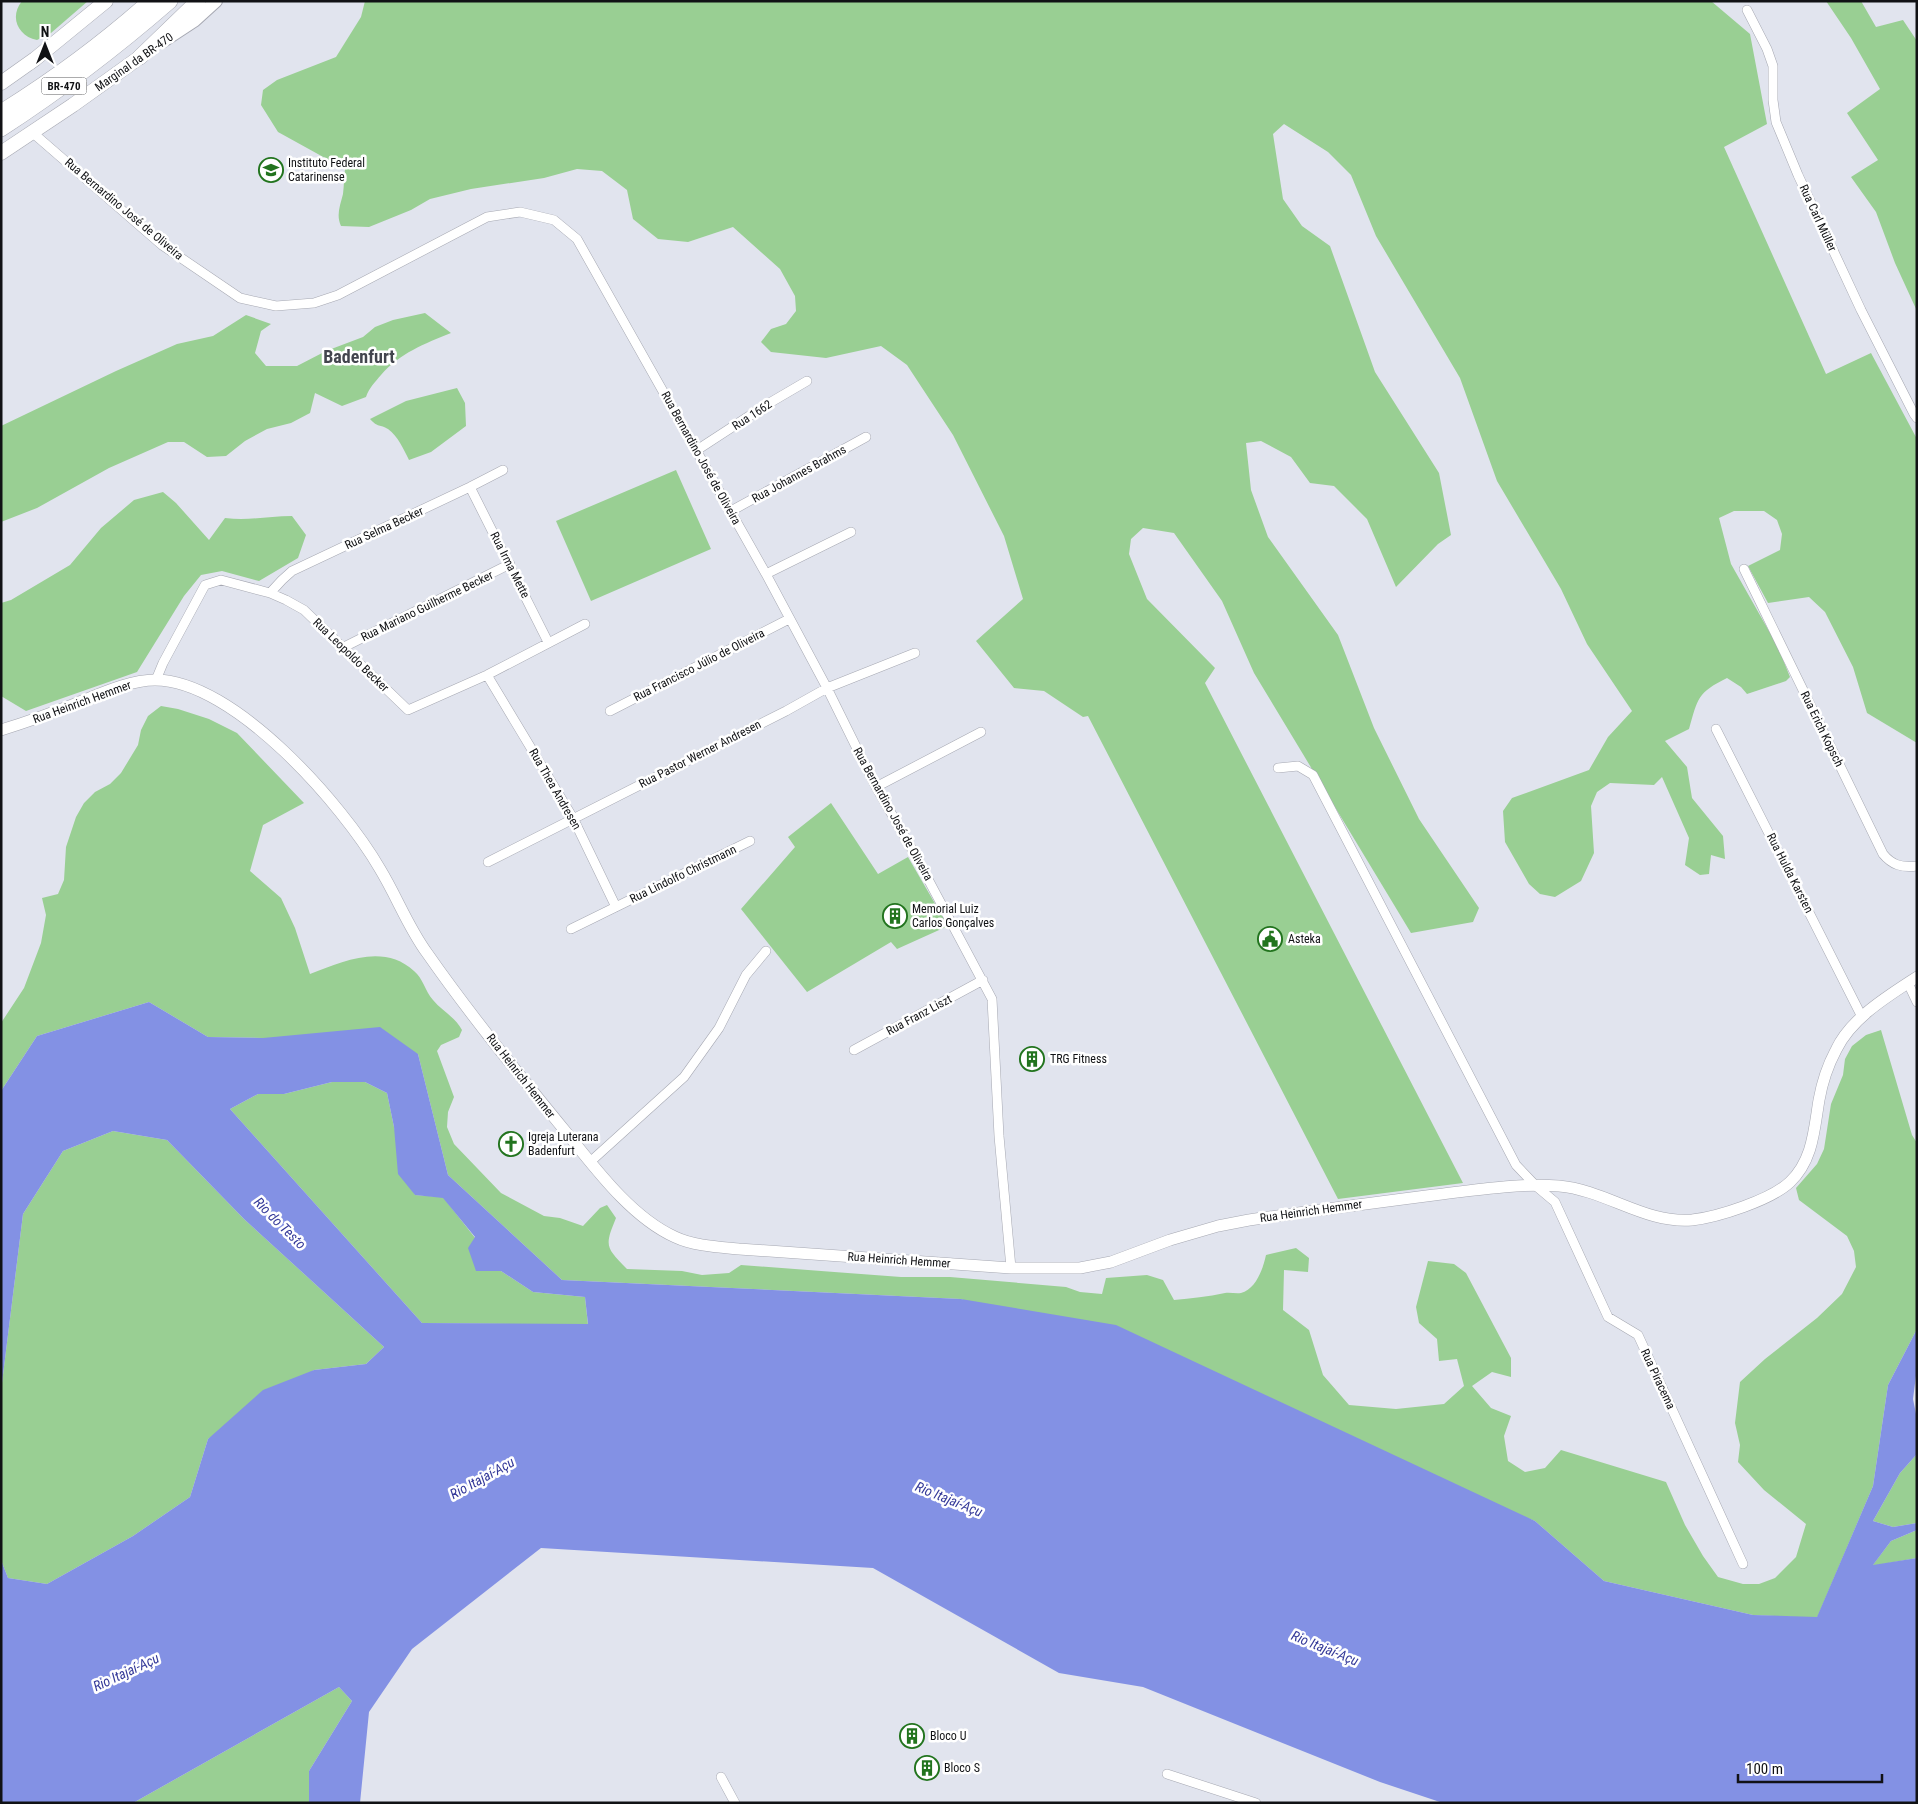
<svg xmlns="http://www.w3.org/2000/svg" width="1918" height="1804" font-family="'Roboto Condensed',sans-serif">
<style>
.green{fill:#99cf93}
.water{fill:#8391e4;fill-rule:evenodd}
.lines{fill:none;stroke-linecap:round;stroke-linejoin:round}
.minor-casing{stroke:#a6a8b2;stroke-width:10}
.tertiary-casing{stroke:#a6a8b2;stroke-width:12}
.secondary-casing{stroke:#a6a8b2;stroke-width:14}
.primary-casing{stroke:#a6a8b2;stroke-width:15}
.trunk-casing{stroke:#a6a8b2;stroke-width:16}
.minor{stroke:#fff;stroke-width:9}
.tertiary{stroke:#fff;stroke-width:11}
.secondary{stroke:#fff;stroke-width:12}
.primary{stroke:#fff;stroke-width:14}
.trunk{stroke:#fff;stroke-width:15}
.labels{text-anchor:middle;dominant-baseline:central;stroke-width:5;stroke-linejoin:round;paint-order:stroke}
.shield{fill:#fff;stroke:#58595b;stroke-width:1}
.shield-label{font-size:11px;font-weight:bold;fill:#111215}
.street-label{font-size:12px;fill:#111215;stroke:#fff}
.poi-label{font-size:12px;fill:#111215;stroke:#fff;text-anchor:start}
.water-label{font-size:14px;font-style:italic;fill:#343999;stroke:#fff}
.district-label{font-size:18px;font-weight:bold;fill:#43454e;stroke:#fff}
</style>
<rect width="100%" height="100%" fill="#e1e4ee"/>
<path class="green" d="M 22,1 L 88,1 L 51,33 L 37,40 C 18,36 9,17 22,1 Z
M 365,1 L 1711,1 L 1750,34 L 1767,124 L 1724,147 L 1826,374 L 1871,353 L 1917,439 L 1917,743 L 1867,713 L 1853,667 L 1825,612 L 1809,597 L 1768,603 L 1748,566 L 1780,550 L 1782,534 L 1777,520 L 1764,511 L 1734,511 L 1719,518 L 1731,564 L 1778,647 L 1790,677 L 1786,681 L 1747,694 L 1741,687 L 1727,678 C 1697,693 1698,698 1689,729 L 1665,741 L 1687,767 L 1692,798 L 1723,836 L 1725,859 L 1711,855 L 1709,874 L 1700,875 L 1685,865 L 1689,838 L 1662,777 L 1654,785 L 1610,783 L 1597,792 L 1591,806 L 1594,853 L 1581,881 L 1555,897 L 1540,894 L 1529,884 L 1505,842 L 1503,811 L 1512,798 L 1589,770 L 1608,737 L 1632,711 L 1587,644 L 1561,589 L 1497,481 L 1460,378 L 1376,236 L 1351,175 L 1328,152 L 1284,124 L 1273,134 L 1283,199 L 1302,226 L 1330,246 L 1375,372 L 1439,473 L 1451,535 L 1438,544 L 1396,587 L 1367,519 L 1334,486 L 1310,483 L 1291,457 L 1261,441 L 1246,443 L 1251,490 L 1268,537 L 1338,635 L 1374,728 L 1419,819 L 1479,908 L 1473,922 L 1411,933 L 1254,673 L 1222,601 L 1174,533 L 1143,528 L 1131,539 L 1129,554 L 1147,599 L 1215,668 L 1205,683 L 1463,1183 L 1338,1199 L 1088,716 L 1083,717 L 1044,691 L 1014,688 L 976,641 L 1023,599 L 1004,536 L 953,435 L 907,365 L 881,346 L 826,358 L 771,352 L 761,342 L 771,329 L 786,324 L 796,311 L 795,296 L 780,269 L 733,227 L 688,242 L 658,239 L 633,219 L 627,190 L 602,171 L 577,169 L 544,178 L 471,189 L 430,199 L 411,210 L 369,227 L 341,226 C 336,215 340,206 343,194 C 344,186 344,177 345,169 L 278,132 L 261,105 L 263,90 L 277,80 L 336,57 L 361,17 Z
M 1826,1 L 1861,1 L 1876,27 L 1903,20 L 1917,41 L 1917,311 L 1895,263 L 1876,212 L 1851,177 L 1878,160 L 1847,113 L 1880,89 L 1851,38 Z
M 425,313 L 451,333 C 424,344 400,353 381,375 C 375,382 369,388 366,397 L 342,406 L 315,393 L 310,413 L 291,423 L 267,429 L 245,441 L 226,456 L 207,457 L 184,442 L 168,442 L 109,468 L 37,508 L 1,522 L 1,426 L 116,371 L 177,344 L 213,336 L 246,315 L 271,324 L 261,331 L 255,353 L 266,366 L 297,366 L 326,351 L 363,337 L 375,327 L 393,320 Z
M 457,388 L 465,403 L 466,426 L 431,452 L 409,460 C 404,450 398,436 388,429 C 380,424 378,428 370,419 L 406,401 Z
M 676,470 L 711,549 L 591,601 L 556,521 Z
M 163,492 L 176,503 L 209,540 L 225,518 C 249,521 268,516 292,516 L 306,535 L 298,558 L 259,581 L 222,571 L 201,575 L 184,596 L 137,672 L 26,711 L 1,696 L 1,603 L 11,600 L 70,565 L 101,528 L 134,500 Z
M 161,706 L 178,709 L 209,719 L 237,733 L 304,803 L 263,825 L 250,871 L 281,898 L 295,928 L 310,974 C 343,961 384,943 414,971 C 423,978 425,991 433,1000 C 442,1011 455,1017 462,1030 L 459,1037 L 441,1045 L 437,1051 L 454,1097 L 448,1112 L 447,1127 L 454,1144 L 501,1193 L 544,1216 L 560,1218 L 583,1226 L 600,1208 L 607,1205 L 616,1218 C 604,1247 606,1247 627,1269 L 682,1271 L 702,1275 L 729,1273 L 741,1265 L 901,1277 L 950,1277 L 1066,1287 L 1080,1292 L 1102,1294 L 1106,1278 L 1147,1275 L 1163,1280 L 1174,1300 C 1191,1298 1208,1297 1225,1293 C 1230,1292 1236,1294 1241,1293 C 1256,1289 1263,1269 1266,1255 L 1296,1248 L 1309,1258 L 1308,1272 L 1284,1270 L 1283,1310 L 1309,1330 L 1323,1375 L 1349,1405 L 1396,1409 L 1444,1404 L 1464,1386 L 1457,1359 L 1439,1361 L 1437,1339 L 1419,1323 L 1416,1307 L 1428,1261 L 1454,1264 L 1466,1273 L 1511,1358 L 1511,1377 L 1492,1372 L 1472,1386 L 1491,1408 L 1511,1416 L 1504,1436 L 1508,1461 L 1525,1472 L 1545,1468 L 1561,1450 L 1666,1482 L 1685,1525 L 1703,1556 L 1718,1577 L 1743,1584 L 1759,1584 L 1775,1578 L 1796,1557 L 1806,1524 L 1764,1490 L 1738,1462 L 1740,1445 L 1735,1423 L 1740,1382 L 1765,1359 L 1817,1318 L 1842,1294 L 1856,1267 L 1854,1251 L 1847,1236 L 1799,1200 L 1796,1188 L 1817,1164 L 1824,1149 L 1831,1104 L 1843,1075 L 1845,1059 L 1852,1046 L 1866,1035 L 1881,1030 L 1912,1135 L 1917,1143 L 1917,1329 L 1888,1385 L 1873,1486 L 1817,1618 L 1753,1615 L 1604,1581 L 1535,1521 L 961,1299 L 562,1280 L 448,1175 L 418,1054 L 263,1038 L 208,1037 L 149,1002 L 37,1036 L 1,1091 L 1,1023 L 24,988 L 41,943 L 46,915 L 42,898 L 58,894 L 64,880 L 66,847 L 76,817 L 84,803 L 95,792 L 110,784 L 121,773 L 138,745 L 141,730 L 148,716 Z
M 831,803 L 878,874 L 908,857 L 948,926 L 897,949 L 891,942 L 807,992 L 741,909 L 795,847 L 788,837 Z
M 332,1082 L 365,1082 L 387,1093 L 394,1127 L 415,1195 L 443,1197 L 501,1271 L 533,1292 L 585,1297 L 588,1325 L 422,1323 L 230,1109 L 258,1094 L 284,1094 Z
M 113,1131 L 167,1140 L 244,1219 L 384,1347 L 366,1364 L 314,1370 L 208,1439 L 190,1497 L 133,1536 L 47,1584 L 8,1578 L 1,1560 L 1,1391 L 23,1214 L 63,1151 Z
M 1917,1454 L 1917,1523 L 1893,1527 L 1873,1521 L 1900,1473 Z
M 1917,1530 L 1917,1558 L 1872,1566 L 1891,1541 Z
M 339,1687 L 352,1701 L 309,1771 L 309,1803 L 133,1803 Z"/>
<path class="water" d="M 149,1002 L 208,1037 L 263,1038 L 380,1027 L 418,1054 L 448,1175 L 562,1280 L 961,1299 L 1116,1325 L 1535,1521 L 1604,1581 L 1753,1615 L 1817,1617 L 1873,1486 L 1888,1385 L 1917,1329 L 1917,1368 L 1913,1399 L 1917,1419 L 1917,1454 L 1900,1473 L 1873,1521 L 1893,1527 L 1917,1523 L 1917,1530 L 1891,1541 L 1873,1565 L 1917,1558 L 1917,1803 L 1443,1803 L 1380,1782 L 1143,1687 L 1059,1673 L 873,1568 L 541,1548 L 412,1649 L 369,1712 L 360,1803 L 309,1803 L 309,1771 L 352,1701 L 339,1687 L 133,1803 L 1,1803 L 1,1560 L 8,1578 L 47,1584 L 133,1536 L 190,1497 L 208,1439 L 263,1390 L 314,1370 L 366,1364 L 384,1347 L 244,1219 L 167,1140 L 113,1131 L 63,1151 L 23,1214 L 1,1391 L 1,1091 L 37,1036 ZM 332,1082 L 365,1082 L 387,1093 L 394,1127 L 398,1174 L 415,1195 L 443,1198 L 475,1237 L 468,1248 L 476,1271 L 501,1271 L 533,1292 L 585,1297 L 588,1324 L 422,1323 L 230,1109 L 258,1094 L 284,1094 Z"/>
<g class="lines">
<defs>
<path id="minor" d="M 1747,10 L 1767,49 L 1773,66 L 1773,100 L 1776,122 L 1798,175 L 1861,310 L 1914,414 L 1917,418
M 33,133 L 162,245 L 240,298 L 276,306 L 314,303 L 338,295 L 487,217 L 520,212 L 554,220 L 577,239 L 766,574 L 827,688 L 876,787 L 913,851 L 992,999 L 999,1136 L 1011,1268
M 697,450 L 766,405 L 807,381
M 470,487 L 548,642
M 731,511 L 866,437
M 1744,569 L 1883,854 C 1892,865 1902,868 1917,866
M 766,574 L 851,532
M 270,593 L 282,580 L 292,571 L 470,487 L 503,470
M 344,647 L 510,564
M 487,675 L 573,818 L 616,907
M 156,680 L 163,663 L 205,585 L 221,580 L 270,593 L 286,600 L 304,610 L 408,710 L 487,675 L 585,624
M 610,711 L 789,619
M 1716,729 L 1862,1017
M 1278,768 L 1298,766 L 1313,775 L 1516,1165 L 1536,1186 L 1555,1202 L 1608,1317 L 1638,1335 L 1743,1564
M 876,787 L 981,732
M 488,862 L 786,711 L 827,688 L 915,653
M 571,929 L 750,841
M 1908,983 L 1917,1002
M 854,1050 L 983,980
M 590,1162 L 684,1077 L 719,1028 L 746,975 L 766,951
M 1167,1774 L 1256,1803
M 721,1777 L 735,1803"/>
<path id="tertiary" d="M 1,730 C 27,722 52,713 77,703 C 100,694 130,680 155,680 C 234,680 343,805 380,869 C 397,897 408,927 427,953 C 471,1016 521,1077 570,1137 C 598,1172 633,1218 675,1237 C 694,1246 718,1247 739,1249 L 1011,1268 L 1080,1268 L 1111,1262 L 1170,1240 L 1218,1226 L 1249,1220 C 1310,1211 1372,1203 1434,1195 C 1475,1190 1518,1183 1559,1186 C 1606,1190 1645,1224 1692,1220 C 1718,1217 1771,1200 1790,1182 C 1813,1160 1814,1130 1819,1100 C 1822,1083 1828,1065 1836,1050 C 1851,1018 1888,996 1917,977"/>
<path id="secondary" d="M 162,42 L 194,21 L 216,1"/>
<path id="primary" d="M 1,83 L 35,59 L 106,1
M 1,153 L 73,105 L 140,57"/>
<path id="trunk" d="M 140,57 L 198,1
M 1,112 C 54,79 104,42 150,1
M 1,129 C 61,90 116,48 170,1"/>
</defs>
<use href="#minor" class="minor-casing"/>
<use href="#tertiary" class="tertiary-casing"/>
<use href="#secondary" class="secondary-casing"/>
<use href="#primary" class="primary-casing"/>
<use href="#trunk" class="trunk-casing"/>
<use href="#minor" class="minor"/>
<use href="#tertiary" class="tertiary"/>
<use href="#secondary" class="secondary"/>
<use href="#primary" class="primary"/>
<use href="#trunk" class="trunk"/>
</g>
<defs>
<symbol id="university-ring" viewBox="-11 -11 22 22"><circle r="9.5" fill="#fff" stroke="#22741e" stroke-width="1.5"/><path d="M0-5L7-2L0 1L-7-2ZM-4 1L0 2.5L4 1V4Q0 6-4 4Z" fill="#22741e"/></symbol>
<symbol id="building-ring" viewBox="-11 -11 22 22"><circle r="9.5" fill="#fff" stroke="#22741e" stroke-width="1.5"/><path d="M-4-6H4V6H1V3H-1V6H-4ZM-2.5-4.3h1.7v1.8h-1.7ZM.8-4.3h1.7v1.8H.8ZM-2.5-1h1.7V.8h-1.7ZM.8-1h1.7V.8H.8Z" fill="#22741e"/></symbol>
<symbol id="civic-ring" viewBox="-11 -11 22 22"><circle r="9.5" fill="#fff" stroke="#22741e" stroke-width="1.5"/><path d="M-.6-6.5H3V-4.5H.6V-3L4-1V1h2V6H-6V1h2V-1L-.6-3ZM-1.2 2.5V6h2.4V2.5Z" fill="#22741e"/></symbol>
<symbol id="church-ring" viewBox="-11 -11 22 22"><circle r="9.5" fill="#fff" stroke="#22741e" stroke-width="1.5"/><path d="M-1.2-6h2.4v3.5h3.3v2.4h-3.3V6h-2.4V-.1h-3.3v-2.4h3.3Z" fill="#22741e"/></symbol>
</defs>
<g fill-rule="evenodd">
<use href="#university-ring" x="257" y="156" width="28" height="28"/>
<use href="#building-ring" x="881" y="902" width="28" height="28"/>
<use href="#civic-ring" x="1256" y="925" width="28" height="28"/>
<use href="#building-ring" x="1018" y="1045" width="28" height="28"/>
<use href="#church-ring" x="497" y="1130" width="28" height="28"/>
<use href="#building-ring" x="898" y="1722" width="28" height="28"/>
<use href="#building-ring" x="913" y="1754" width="28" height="28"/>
</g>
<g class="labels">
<rect class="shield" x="41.5" y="77.5" width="45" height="17" rx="4"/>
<g class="shield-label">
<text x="64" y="86">BR-470</text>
</g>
<g class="street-label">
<text transform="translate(134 62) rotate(-35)">Marginal da BR-470</text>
<text transform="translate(124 209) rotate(40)">Rua Bernardino José de Oliveira</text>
<text transform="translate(1818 218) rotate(65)">Rua Carl Müller</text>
<text transform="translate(752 415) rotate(-33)">Rua 1662</text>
<text transform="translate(701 458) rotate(61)">Rua Bernardino José de Oliveira</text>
<text transform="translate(799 474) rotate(-29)">Rua Johannes Brahms</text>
<text transform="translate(384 528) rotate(-25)">Rua Selma Becker</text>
<text transform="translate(510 565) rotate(63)">Rua Irma Mette</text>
<text transform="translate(427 606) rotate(-26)">Rua Mariano Guilherme Becker</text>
<text transform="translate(351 655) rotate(44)">Rua Leopoldo Becker</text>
<text transform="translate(699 665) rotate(-27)">Rua Francisco Júlio de Oliveira</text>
<text transform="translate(82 702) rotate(-20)">Rua Heinrich Hemmer</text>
<text transform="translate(1822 729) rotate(64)">Rua Erich Kopsch</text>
<text transform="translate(700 754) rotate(-27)">Rua Pastor Werner Andresen</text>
<text transform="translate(555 789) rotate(60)">Rua Thea Andresen</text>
<text transform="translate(893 814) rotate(61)">Rua Bernardino José de Oliveira</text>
<text transform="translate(1790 873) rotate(63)">Rua Hulda Karsten</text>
<text transform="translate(683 874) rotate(-26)">Rua Lindolfo Christmann</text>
<text transform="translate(919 1015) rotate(-28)">Rua Franz Liszt</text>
<text transform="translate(521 1076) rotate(52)">Rua Heinrich Hemmer</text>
<text transform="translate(1311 1211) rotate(-8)">Rua Heinrich Hemmer</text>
<text transform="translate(899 1260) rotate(4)">Rua Heinrich Hemmer</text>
<text transform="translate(1658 1379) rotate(65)">Rua Piracema</text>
</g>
<g class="poi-label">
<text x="288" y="163">Instituto Federal<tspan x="288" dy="14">Catarinense</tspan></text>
<text x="912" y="909">Memorial Luiz<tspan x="912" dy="14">Carlos Gonçalves</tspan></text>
<text x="1288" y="939">Asteka</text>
<text x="1050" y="1059">TRG Fitness</text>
<text x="528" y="1137">Igreja Luterana<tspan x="528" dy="14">Badenfurt</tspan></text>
<text x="930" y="1736">Bloco U</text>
<text x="944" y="1768">Bloco S</text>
</g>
<g class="water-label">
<text transform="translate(280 1223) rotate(45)">Rio do Testo</text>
<text transform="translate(482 1478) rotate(-29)">Rio Itajaí-Açu</text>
<text transform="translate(949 1499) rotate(22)">Rio Itajaí-Açu</text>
<text transform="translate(1325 1648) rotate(22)">Rio Itajaí-Açu</text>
<text transform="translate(126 1672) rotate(-25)">Rio Itajaí-Açu</text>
</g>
<g class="district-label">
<text x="359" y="356">Badenfurt</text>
</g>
</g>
<rect width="1918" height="1804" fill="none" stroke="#111215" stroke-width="5"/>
<g transform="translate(45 45)" stroke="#ffffff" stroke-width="4" paint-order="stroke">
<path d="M0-4L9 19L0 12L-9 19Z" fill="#111215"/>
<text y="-8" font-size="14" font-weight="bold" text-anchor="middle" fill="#111215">N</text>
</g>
<path d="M1738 1774v8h144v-8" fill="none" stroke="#111215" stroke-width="2.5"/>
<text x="1746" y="1774" font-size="15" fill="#111215" stroke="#ffffff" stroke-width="4" paint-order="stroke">100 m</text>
</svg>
